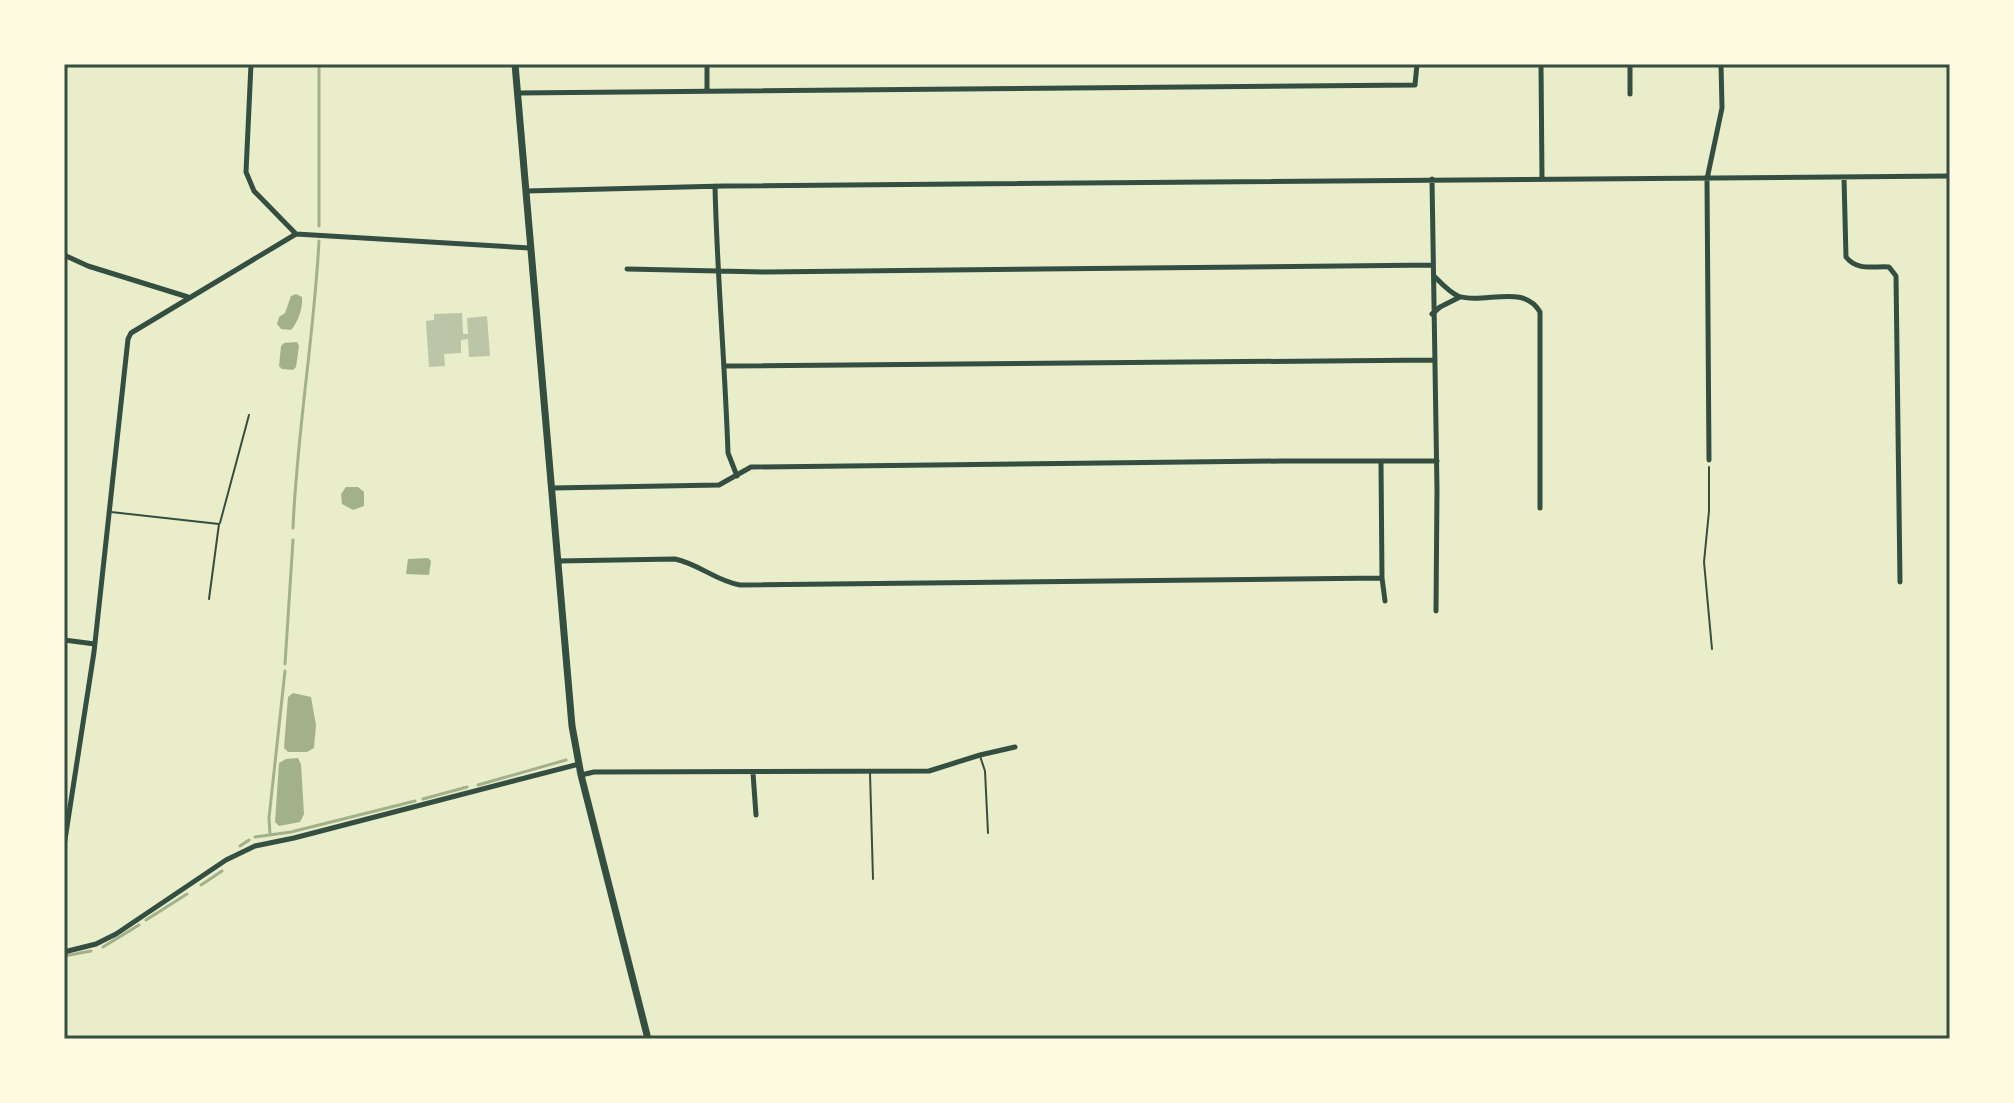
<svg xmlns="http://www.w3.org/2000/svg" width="2014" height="1103" font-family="Literata,serif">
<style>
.water{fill:#a3b18a}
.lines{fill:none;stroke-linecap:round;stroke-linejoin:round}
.stream{stroke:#a3b18a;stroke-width:3}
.building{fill:#bcc5a7}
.path{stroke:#344e41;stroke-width:2}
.service{stroke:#344e41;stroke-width:2}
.minor{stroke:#344e41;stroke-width:5}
.primary{stroke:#344e41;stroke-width:7}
.neatline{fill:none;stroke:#344e41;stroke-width:3}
</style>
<rect width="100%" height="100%" fill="#e9edc9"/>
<path class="water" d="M 296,294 L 302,297 C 303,308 298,322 291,330 L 281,329 L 277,324 L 279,317 L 285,313 L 291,296 Z
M 297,342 L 299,346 L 296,367 L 293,370 L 282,369 L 279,366 L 281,346 L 284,343 Z
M 346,487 L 358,487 L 364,492 L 364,506 L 353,510 L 342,504 L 341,494 Z
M 428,558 L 431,561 L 429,575 L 406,574 L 408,559 Z
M 293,693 L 311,697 L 316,725 L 314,748 L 307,752 L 288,752 L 284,748 L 288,697 Z
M 298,758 L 301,764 L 304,814 L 300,822 L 279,826 L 275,822 L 279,763 L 286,759 Z"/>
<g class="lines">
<path class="stream" d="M 319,64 L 319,226
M 293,528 C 297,431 314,337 319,241
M 285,664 L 293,540
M 478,785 L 566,760
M 423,799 L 467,787
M 270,834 L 269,818 L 285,671
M 255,837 L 291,832 L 415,801
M 240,846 L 249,840
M 201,885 L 222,871
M 146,920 L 187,894
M 103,947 L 139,925
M 64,956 L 91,951"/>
</g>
<path class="building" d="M 462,313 L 463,334 L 468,334 L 467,318 L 487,316 L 490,356 L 469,357 L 468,339 L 461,340 L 461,353 L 444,354 L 445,366 L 429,367 L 426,321 L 434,320 L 434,314 Z"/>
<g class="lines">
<path class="path" d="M 1709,467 L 1709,511 L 1704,562 L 1712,649"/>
<path class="service" d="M 111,512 L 219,524 L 209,599
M 220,523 L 249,415
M 980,756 L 985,771 L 988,833
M 870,773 L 873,879"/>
<path class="minor" d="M 251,64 L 246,172 L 254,191 L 296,234
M 1541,64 L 1542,179
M 1630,64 L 1630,94
M 707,89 L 707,64
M 517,93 L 1415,85 L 1417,64
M 1844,178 L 1846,257 C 1857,271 1873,266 1889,267 L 1896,276 L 1900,582
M 1432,179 L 1437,489 L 1436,611
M 715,186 C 717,275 725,364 728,453 L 737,476
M 526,191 L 724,186 L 1950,176
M 64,255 L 88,266 L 188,297
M 627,269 L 765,272 L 1433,265
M 1434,276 C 1441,283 1449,292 1458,296 C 1484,305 1524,283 1540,312 L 1540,508
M 1432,314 L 1440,307 L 1460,297
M 725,366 L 1433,360
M 1709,460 L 1707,179 L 1722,108 L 1721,64
M 1381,463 L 1382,578 L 1385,601
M 552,488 L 719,485 L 751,467 L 1282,461 L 1437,461
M 558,561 L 675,559 C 699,564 716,581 740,585 L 1382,578
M 64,640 L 95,644
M 753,773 L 756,815
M 581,775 L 594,772 L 929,771 L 980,755 L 1015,747
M 64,846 L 94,652 L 128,339 L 131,333 L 296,234 L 530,248
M 64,952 L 96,944 L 116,934 L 226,860 L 255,846 L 294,838 L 579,764"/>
<path class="primary" d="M 515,64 L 572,726 L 581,775 L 648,1039"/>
</g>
<rect width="2014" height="1103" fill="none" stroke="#fefae0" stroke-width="132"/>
<rect x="66" y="66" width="1882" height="971" class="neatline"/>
</svg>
